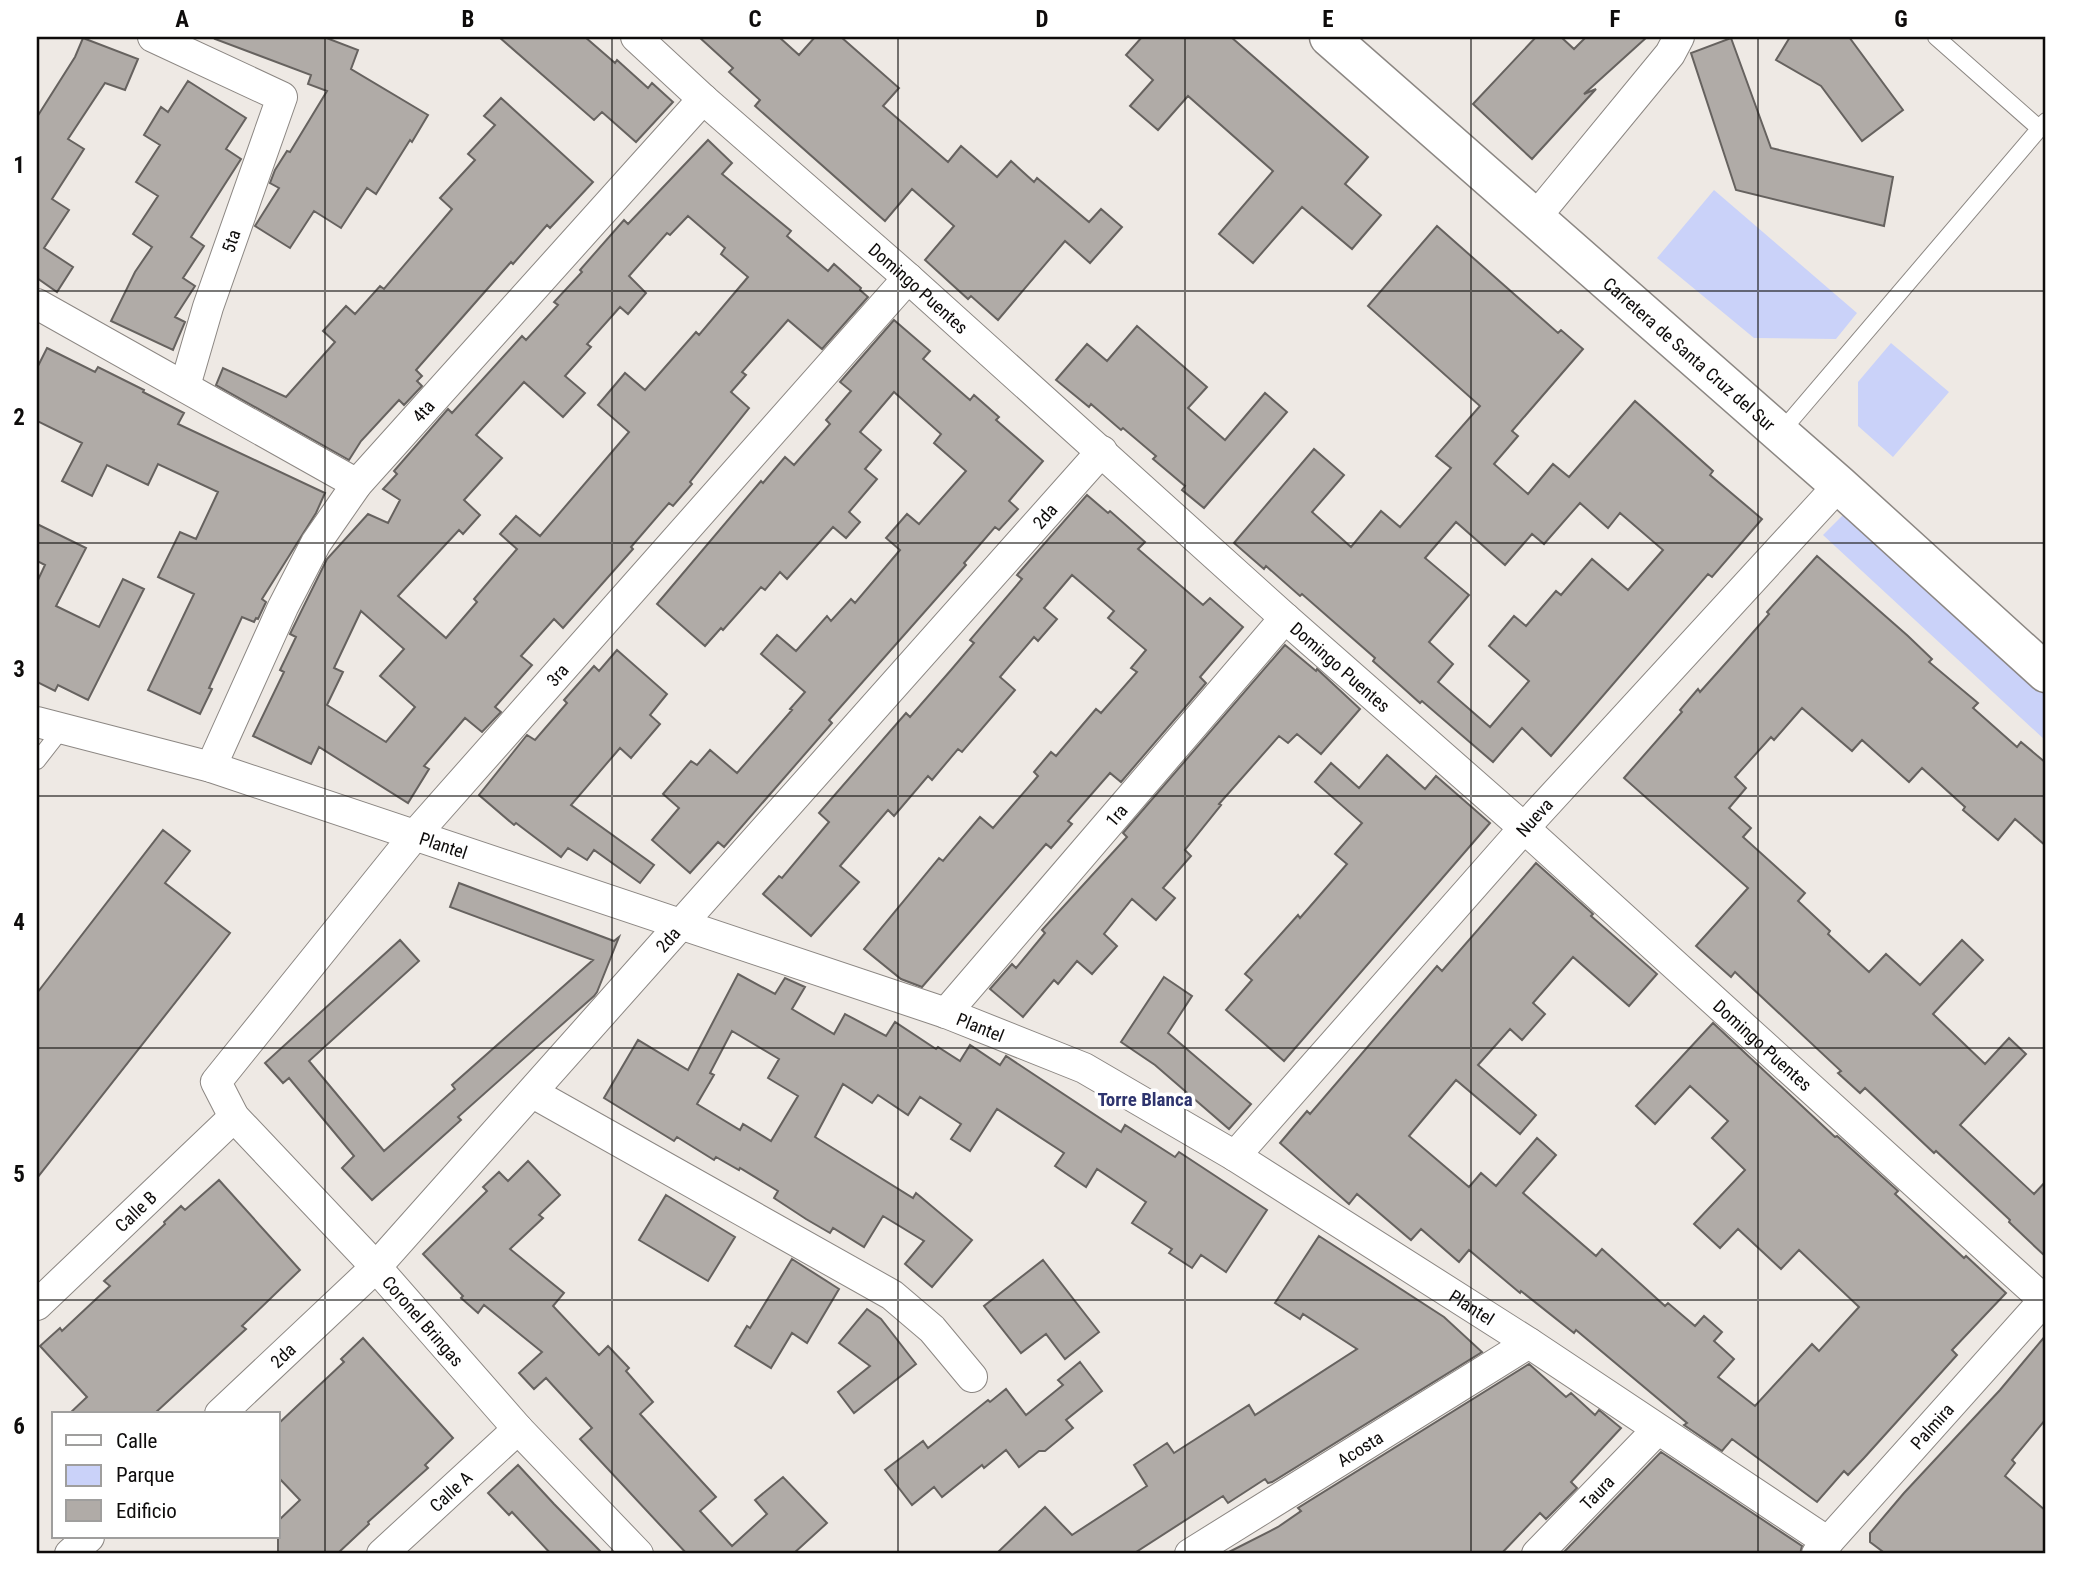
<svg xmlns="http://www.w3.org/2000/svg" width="2083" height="1591" font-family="'Roboto Condensed',sans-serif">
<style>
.green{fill:#cad2f9}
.building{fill:#b0aba7;stroke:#66625f;stroke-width:2;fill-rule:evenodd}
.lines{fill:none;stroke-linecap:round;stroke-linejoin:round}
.service-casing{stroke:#8c8783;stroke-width:18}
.minor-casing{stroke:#8c8783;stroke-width:32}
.secondary-casing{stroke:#8c8783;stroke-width:41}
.service{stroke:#fff;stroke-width:16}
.minor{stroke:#fff;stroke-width:30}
.secondary{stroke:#fff;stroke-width:38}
.grid{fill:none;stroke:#0e0c0b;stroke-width:2;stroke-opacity:0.55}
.labels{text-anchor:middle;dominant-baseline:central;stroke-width:7;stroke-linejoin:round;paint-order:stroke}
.street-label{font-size:18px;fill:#0e0c0b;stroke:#fff}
.neighbourhood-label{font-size:19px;font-weight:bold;fill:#2e346e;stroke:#fff}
.neatline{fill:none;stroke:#0e0c0b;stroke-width:2.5}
.grid-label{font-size:23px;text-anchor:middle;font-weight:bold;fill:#0e0c0b}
</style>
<rect width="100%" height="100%" fill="#eee9e4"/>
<path class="green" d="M 1714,190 L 1857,313 L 1836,339 L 1754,338 L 1657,258 Z
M 1891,343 L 1949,392 L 1893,457 L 1858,426 L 1858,382 Z
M 1844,514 L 2046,696 L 2046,741 L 1823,535 Z"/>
<path class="building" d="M 216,37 L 324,37 L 358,50 L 351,69 L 428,115 L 412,142 L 410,140 L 376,194 L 367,188 L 341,228 L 314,211 L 290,248 L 255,226 L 279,188 L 270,183 L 275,170 L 287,151 L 290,152 L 327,91 L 308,84 L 311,75 L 215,39 Z
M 499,37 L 585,37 L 615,63 L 617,60 L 648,88 L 652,83 L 673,102 L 636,142 L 602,112 L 594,120 Z
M 699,37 L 779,37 L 799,55 L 815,37 L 841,37 L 899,88 L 883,106 L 948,162 L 961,146 L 997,177 L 1011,161 L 1034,182 L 1037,178 L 1089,222 L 1101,209 L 1122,227 L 1090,263 L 1065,241 L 998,320 L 971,296 L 968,299 L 925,260 L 954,226 L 912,189 L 885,221 L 755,106 L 760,100 L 729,72 L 733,68 Z
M 1142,37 L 1231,37 L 1368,157 L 1345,184 L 1381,215 L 1352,249 L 1302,207 L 1253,263 L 1219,234 L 1273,171 L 1188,96 L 1158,130 L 1130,106 L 1153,80 L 1126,55 Z
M 1536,37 L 1561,37 L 1574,49 L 1586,37 L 1647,37 L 1584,94 L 1596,89 L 1532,159 L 1473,104 Z
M 1790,37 L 1849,37 L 1903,110 L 1862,141 L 1821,86 L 1776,60 Z
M 83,38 L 138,59 L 125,90 L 105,83 L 68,139 L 84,149 L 52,199 L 69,210 L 44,248 L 73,267 L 57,292 L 37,278 L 37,117 L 75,57 Z
M 1731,38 L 1771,148 L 1893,177 L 1884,226 L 1736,190 L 1691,53 Z
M 188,81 L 246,118 L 226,149 L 241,159 L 191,237 L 204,246 L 183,278 L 195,286 L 175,317 L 185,322 L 173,350 L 111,321 L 135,272 L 152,247 L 133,234 L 158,196 L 136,182 L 160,145 L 144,135 L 161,107 L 168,112 Z
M 501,98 L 593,182 L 550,228 L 547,225 L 513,264 L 511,262 L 416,370 L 422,376 L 417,381 L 422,386 L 404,405 L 399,400 L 361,441 L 349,460 L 216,385 L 223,368 L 286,397 L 335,342 L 323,331 L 346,306 L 355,314 L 380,286 L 384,289 L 452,209 L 440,198 L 475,160 L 468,154 L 495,125 L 484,116 Z
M 708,140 L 732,163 L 722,174 L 791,231 L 787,236 L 828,271 L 834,264 L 861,288 L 860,290 L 868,297 L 822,349 L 788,320 L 742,372 L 746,375 L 731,392 L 749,408 L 690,482 L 692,484 L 673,506 L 669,503 L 631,547 L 633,549 L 563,628 L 554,619 L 521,656 L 532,665 L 495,707 L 501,712 L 482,732 L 465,718 L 424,766 L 429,769 L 408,803 L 319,747 L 311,764 L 253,736 L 284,672 L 280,670 L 296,637 L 290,634 L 327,559 L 368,514 L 388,523 L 400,500 L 383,489 L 397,474 L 394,471 L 448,409 L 452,413 L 522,336 L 526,340 L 558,305 L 554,302 L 582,272 L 580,270 L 624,220 L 628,224 ZM 688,216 L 725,248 L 721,254 L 748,277 L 699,335 L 696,332 L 645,390 L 625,373 L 598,405 L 629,432 L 540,536 L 516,516 L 500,534 L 517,549 L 474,599 L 477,602 L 446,638 L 398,596 L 459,530 L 463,534 L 480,515 L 464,500 L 502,458 L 476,435 L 524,382 L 563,417 L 585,393 L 565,376 L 591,347 L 587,344 L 620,307 L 628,314 L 646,293 L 629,276 L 667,233 L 670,235 ZM 361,611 L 404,649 L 380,676 L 415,707 L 386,742 L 327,705 L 343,672 L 334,668 Z
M 1437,226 L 1558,333 L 1561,330 L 1583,349 L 1512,431 L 1518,436 L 1494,464 L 1528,494 L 1553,464 L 1569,477 L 1635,401 L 1713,471 L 1710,475 L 1762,519 L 1712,577 L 1708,574 L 1551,756 L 1522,728 L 1493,762 L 1422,701 L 1420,703 L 1401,686 L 1373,661 L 1375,658 L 1302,594 L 1300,596 L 1266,566 L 1264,569 L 1234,543 L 1314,449 L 1344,475 L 1312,512 L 1351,547 L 1381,511 L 1400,527 L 1451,468 L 1436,456 L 1480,406 L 1368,306 ZM 1580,503 L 1608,528 L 1620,513 L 1663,550 L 1628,590 L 1592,559 L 1561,595 L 1556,591 L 1526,626 L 1514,616 L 1489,646 L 1529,681 L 1490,727 L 1438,682 L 1453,664 L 1429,642 L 1469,595 L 1425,558 L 1456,522 L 1505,565 L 1532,534 L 1544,544 Z
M 894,320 L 930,351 L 923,359 L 970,400 L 974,395 L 999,417 L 996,420 L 1043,461 L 1009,501 L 1018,509 L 999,530 L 995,527 L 964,563 L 966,565 L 829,720 L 832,723 L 724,847 L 718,842 L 690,873 L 652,840 L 679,808 L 663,794 L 691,761 L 697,765 L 710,750 L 737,773 L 792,710 L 790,709 L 805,692 L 761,654 L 777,635 L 796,651 L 827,616 L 831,621 L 851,599 L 855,603 L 900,550 L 886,538 L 907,514 L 919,524 L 966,471 L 934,443 L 941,434 L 894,392 L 860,432 L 881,450 L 865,469 L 877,479 L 849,512 L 860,522 L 846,538 L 833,527 L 787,579 L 780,572 L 765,590 L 761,587 L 723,630 L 721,628 L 705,646 L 657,604 L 761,481 L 763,483 L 785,457 L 794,465 L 830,424 L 826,420 L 851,391 L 840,382 Z
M 1137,326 L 1207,387 L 1188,408 L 1225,440 L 1265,393 L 1287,412 L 1204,508 L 1182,490 L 1185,486 L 1153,459 L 1156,456 L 1123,428 L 1121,430 L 1091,404 L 1089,407 L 1056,380 L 1087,344 L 1107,361 Z
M 47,348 L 95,372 L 98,367 L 144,390 L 143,392 L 184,413 L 178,424 L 325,493 L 316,513 L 262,599 L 266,602 L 258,619 L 256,618 L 254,622 L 242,617 L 209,688 L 212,689 L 200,714 L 148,690 L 194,594 L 158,577 L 180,532 L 196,539 L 218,492 L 158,464 L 148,485 L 107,465 L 92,496 L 62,481 L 82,443 L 37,421 L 37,368 Z
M 1087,495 L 1108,513 L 1110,511 L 1145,542 L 1138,549 L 1203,605 L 1210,598 L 1243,627 L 1200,677 L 1206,683 L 1121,782 L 1110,773 L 1068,821 L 1072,824 L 1051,848 L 1046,844 L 922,987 L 901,979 L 864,949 L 939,858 L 943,861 L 980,817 L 993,828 L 1038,776 L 1034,772 L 1051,752 L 1056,756 L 1096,709 L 1101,713 L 1137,672 L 1131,668 L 1146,650 L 1108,618 L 1114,611 L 1072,575 L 1044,608 L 1057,619 L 1038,641 L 1034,637 L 1000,677 L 1015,690 L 962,752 L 958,749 L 932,780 L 928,776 L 894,816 L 888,810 L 840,866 L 859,882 L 811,936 L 763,894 L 779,876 L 782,878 L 829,822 L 819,813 L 906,713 L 910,717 L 951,670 L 974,643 L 970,640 L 1022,579 L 1017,575 Z
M 37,524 L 86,548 L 56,606 L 99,627 L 123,579 L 144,589 L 88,700 L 58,685 L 55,691 L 37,682 L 37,582 L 45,565 L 37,561 Z
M 1817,556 L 1908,636 L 1932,659 L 1929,662 L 1978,703 L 1973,708 L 2017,747 L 2021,742 L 2046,763 L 2046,846 L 2015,819 L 1998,840 L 1963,810 L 1965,807 L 1922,768 L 1909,782 L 1862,740 L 1852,751 L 1802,708 L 1774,740 L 1771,737 L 1735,777 L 1746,788 L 1729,808 L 1751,828 L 1743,837 L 1805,893 L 1798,901 L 1830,931 L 1828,934 L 1869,972 L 1886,954 L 1920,985 L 1962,940 L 1983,960 L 1933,1014 L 1985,1064 L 2009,1038 L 2026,1054 L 1960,1125 L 2034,1194 L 2046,1181 L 2046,1257 L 2009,1222 L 2010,1220 L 1936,1151 L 1934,1153 L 1865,1088 L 1860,1093 L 1838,1073 L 1841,1071 L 1735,972 L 1731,977 L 1696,946 L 1748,888 L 1624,778 L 1682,712 L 1680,710 L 1698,689 L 1700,692 L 1734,654 L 1769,614 L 1767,612 Z
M 1285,645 L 1316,671 L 1317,669 L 1360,709 L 1321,754 L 1297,734 L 1288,743 L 1279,736 L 1219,804 L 1221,805 L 1185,850 L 1191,856 L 1163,888 L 1175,898 L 1156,920 L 1132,899 L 1104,934 L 1117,946 L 1092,974 L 1077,961 L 1058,984 L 1054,980 L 1023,1017 L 990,989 L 1012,964 L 1016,968 L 1045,933 L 1042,930 L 1127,837 L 1123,833 Z
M 617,650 L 667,694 L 650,715 L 660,724 L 631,758 L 620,748 L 571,805 L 654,865 L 640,883 L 594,850 L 587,860 L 568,848 L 561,857 L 516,823 L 514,825 L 479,795 L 527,735 L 535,740 L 567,703 L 564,700 L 594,666 L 599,671 Z
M 1387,755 L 1425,789 L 1436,776 L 1490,823 L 1284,1061 L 1226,1010 L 1252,980 L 1245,974 L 1298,915 L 1300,918 L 1347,864 L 1335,854 L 1362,823 L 1315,782 L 1331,763 L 1359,788 Z
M 163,830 L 190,851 L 165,883 L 230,933 L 37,1178 L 37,993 Z
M 1536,863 L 1593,914 L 1591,916 L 1657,974 L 1629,1006 L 1573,957 L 1533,1003 L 1545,1014 L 1522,1040 L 1510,1029 L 1478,1065 L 1536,1115 L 1520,1134 L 1456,1080 L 1409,1136 L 1469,1187 L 1481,1173 L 1496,1186 L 1537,1138 L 1556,1155 L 1523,1193 L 1596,1256 L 1602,1249 L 1665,1306 L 1668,1303 L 1695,1326 L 1704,1316 L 1722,1332 L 1714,1341 L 1734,1359 L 1718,1377 L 1755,1406 L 1812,1344 L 1819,1351 L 1859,1307 L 1799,1250 L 1781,1269 L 1738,1229 L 1720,1248 L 1694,1224 L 1745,1170 L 1712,1138 L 1728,1121 L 1690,1086 L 1655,1124 L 1636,1106 L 1713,1023 L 1835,1137 L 1837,1136 L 1898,1191 L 1895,1194 L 1964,1258 L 1966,1256 L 2006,1293 L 1952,1350 L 1957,1355 L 1864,1458 L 1848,1475 L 1844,1471 L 1817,1502 L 1732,1439 L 1722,1451 L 1684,1425 L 1687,1423 L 1576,1330 L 1574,1333 L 1521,1291 L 1520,1293 L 1469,1250 L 1459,1262 L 1421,1229 L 1411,1240 L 1357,1194 L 1349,1204 L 1280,1143 L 1307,1111 L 1310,1114 L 1437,966 L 1442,971 Z
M 459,883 L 614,941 L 619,937 L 597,992 L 594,996 L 458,1117 L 461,1120 L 372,1200 L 342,1168 L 354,1156 L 289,1078 L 283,1083 L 265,1063 L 400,940 L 419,961 L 309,1061 L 384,1151 L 455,1089 L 452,1085 L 593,960 L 450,907 Z
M 738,974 L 775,994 L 785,978 L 805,987 L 792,1009 L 834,1034 L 845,1014 L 886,1036 L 895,1022 L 936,1049 L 938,1047 L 960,1061 L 970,1045 L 1000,1065 L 1006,1056 L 1121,1132 L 1125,1125 L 1175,1157 L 1179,1152 L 1267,1210 L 1226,1272 L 1201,1255 L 1192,1268 L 1169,1253 L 1172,1249 L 1132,1223 L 1146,1202 L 1097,1169 L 1086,1187 L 1055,1166 L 1064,1153 L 997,1109 L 970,1151 L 951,1139 L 961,1124 L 920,1097 L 908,1115 L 878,1095 L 872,1103 L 843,1084 L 815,1137 L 913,1198 L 916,1193 L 972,1240 L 932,1287 L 905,1264 L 924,1241 L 883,1216 L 864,1247 L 833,1228 L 830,1233 L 806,1219 L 774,1198 L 778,1191 L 740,1168 L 739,1170 L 716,1157 L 714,1160 L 677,1137 L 674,1141 L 604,1098 L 638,1040 L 688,1070 ZM 732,1031 L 779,1059 L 768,1078 L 798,1096 L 771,1141 L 743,1124 L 740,1130 L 697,1104 L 714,1075 L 710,1073 Z
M 1164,977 L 1192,996 L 1168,1033 L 1251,1104 L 1229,1129 L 1155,1065 L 1121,1042 Z
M 528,1161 L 560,1195 L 539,1215 L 543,1218 L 510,1249 L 564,1293 L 553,1306 L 599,1355 L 608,1346 L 629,1368 L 626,1371 L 653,1402 L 640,1414 L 716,1497 L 700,1511 L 732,1546 L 767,1514 L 755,1500 L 783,1477 L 827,1523 L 793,1554 L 687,1554 L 580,1439 L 592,1428 L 546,1378 L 534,1389 L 519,1373 L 542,1352 L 484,1305 L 478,1313 L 461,1298 L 463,1296 L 423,1254 L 487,1191 L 483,1187 L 499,1172 L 508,1181 Z
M 219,1180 L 300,1270 L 242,1326 L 246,1329 L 154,1414 L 69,1414 L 87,1397 L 40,1346 L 60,1328 L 62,1331 L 110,1286 L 104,1281 L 165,1224 L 164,1222 L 181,1206 L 185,1210 Z
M 666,1195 L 735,1237 L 708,1281 L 639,1240 Z
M 1319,1236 L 1444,1317 L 1482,1352 L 1272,1482 L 1268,1483 L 1265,1479 L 1228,1503 L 1223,1496 L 1133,1554 L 996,1554 L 1045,1507 L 1072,1535 L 1147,1486 L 1134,1465 L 1167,1443 L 1174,1453 L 1249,1405 L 1255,1415 L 1357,1349 L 1303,1314 L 1300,1319 L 1275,1303 Z
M 792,1259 L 839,1289 L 807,1343 L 792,1333 L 771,1368 L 735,1346 L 747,1326 L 750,1328 Z
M 1043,1260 L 1099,1332 L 1065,1359 L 1046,1334 L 1021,1353 L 984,1306 Z
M 867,1309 L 881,1319 L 916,1364 L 854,1413 L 838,1392 L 870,1366 L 839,1343 Z
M 2046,1335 L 2046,1419 L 2012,1460 L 2015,1463 L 2005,1476 L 2046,1511 L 2046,1554 L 1886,1554 L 1870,1542 L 1870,1533 L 1904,1493 L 2000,1390 Z
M 363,1338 L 453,1438 L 425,1465 L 428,1468 L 368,1522 L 369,1524 L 337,1554 L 278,1554 L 278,1521 L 300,1500 L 278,1477 L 278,1424 L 344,1362 L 341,1359 Z
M 1080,1362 L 1102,1391 L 1066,1420 L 1073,1428 L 1045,1451 L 1039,1451 L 1019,1467 L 1006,1450 L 984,1468 L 982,1465 L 942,1497 L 934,1487 L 912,1505 L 885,1470 L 923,1441 L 928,1448 L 988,1400 L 990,1402 L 1006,1389 L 1026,1415 L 1063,1385 L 1058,1380 Z
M 1529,1364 L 1566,1397 L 1571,1393 L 1595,1415 L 1599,1410 L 1621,1428 L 1571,1482 L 1577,1488 L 1546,1519 L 1540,1513 L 1501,1554 L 1225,1554 L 1278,1527 L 1301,1511 L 1298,1508 Z
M 1661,1452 L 1802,1546 L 1800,1554 L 1562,1554 Z
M 518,1465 L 554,1504 L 603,1554 L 551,1554 L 512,1512 L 509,1515 L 488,1493 Z"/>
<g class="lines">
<defs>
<path id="service" d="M 1936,37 L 2040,129
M 1780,433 L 2046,121
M 37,761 L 62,729"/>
<g id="minor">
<path d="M 153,37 L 282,97 L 208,307 L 185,386"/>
<path id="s1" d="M 636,37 L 703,99 L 908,278 L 1285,618 L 1524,828 L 2044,1300"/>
<path d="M 1535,218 L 1670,54 L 1679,37"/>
<path d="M 37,304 L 357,484"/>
<path id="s2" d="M 37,722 L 211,767 L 946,1013 L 1084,1068 L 1235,1156 L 1529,1343 L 1828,1542"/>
<path id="s3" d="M 211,767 L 283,607 L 316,543 L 357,484 L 703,99"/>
<path id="s4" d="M 946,1013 L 1285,618"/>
<path d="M 533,1093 L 892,1295 L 932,1329 L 972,1377"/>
<path id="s5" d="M 1235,1156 L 1524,828 L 1839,485"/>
<path id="s6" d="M 37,1305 L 234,1117"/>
<path id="s7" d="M 220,1414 L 376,1267 L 1102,451"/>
<path d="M 70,1554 L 89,1537"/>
<path id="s8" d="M 382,1554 L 518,1429"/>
<path id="s9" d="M 638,1554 L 518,1429 L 376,1267 L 234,1117 L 216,1082 L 414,836 L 908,278"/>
<path id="s10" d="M 1190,1554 L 1529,1343"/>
<path id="s11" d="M 1537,1554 L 1657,1430"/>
<path id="s12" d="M 1817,1554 L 2046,1298"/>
</g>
<g id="secondary">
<path id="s13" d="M 1329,37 L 1839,485 L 2046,673"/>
</g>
</defs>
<use href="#service" class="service-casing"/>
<use href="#minor" class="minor-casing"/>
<use href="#secondary" class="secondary-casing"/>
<use href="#service" class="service"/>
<use href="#minor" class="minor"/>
<use href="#secondary" class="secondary"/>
</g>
<path class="grid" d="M 325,37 L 325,1554M 612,37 L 612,1554M 898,37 L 898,1554M 1185,37 L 1185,1554M 1471,37 L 1471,1554M 1758,37 L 1758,1554M 37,291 L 2046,291M 37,543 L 2046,543M 37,796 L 2046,796M 37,1048 L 2046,1048M 37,1300 L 2046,1300"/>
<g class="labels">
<g class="street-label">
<text transform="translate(231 241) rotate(-71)">5ta</text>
<text stroke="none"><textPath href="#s1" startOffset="378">Domingo Puentes</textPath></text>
<text stroke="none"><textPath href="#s13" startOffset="480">Carretera de Santa Cruz del Sur</textPath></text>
<text stroke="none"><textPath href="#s3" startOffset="418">4ta</textPath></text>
<text stroke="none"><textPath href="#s7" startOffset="1220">2da</textPath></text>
<text stroke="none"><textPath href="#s1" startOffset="945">Domingo Puentes</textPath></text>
<text stroke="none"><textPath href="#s9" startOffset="1166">3ra</textPath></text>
<text stroke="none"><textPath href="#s4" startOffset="261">1ra</textPath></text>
<text stroke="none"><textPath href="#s5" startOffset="452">Nueva</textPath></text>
<text stroke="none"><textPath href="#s2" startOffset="425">Plantel</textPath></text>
<text stroke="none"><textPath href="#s7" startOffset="653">2da</textPath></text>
<text stroke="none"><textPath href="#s2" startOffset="992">Plantel</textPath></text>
<text stroke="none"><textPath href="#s1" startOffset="1512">Domingo Puentes</textPath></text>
<text stroke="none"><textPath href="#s6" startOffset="136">Calle B</textPath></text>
<text stroke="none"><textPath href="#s2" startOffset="1559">Plantel</textPath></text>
<text transform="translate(423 1321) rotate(49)">Coronel Bringas</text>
<text stroke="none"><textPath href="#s7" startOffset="86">2da</textPath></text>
<text stroke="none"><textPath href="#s12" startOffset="172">Palmira</textPath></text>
<text stroke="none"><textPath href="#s10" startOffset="200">Acosta</textPath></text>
<text stroke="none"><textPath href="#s8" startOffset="93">Calle A</textPath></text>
<text stroke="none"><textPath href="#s11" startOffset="86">Taura</textPath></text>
</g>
<g class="neighbourhood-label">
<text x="1145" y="1099">Torre Blanca</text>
</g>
</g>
<rect width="2083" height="1591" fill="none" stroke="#ffffff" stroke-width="77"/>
<rect x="52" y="1412" width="228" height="126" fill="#ffffff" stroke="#9f9e9d" stroke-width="2"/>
<rect x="66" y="1435" width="35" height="10" fill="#ffffff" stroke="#9f9e9d" stroke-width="2"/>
<text x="116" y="1448" font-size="21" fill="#0e0c0b">Calle</text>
<rect x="66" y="1465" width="35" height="21" fill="#cad2f9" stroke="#9f9e9d" stroke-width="2"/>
<text x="116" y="1482" font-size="21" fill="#0e0c0b">Parque</text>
<rect x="66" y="1500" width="35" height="21" fill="#b0aba7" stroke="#9f9e9d" stroke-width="2"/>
<text x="116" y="1518" font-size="21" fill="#0e0c0b">Edificio</text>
<rect x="38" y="38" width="2006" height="1514" class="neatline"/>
<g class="grid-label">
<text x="182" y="27">A</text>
<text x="468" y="27">B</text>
<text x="755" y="27">C</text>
<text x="1042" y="27">D</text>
<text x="1328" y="27">E</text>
<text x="1615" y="27">F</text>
<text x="1901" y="27">G</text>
<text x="19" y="173">1</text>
<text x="19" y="425">2</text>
<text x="19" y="677">3</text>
<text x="19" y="930">4</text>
<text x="19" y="1182">5</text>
<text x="19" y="1434">6</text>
</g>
</svg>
